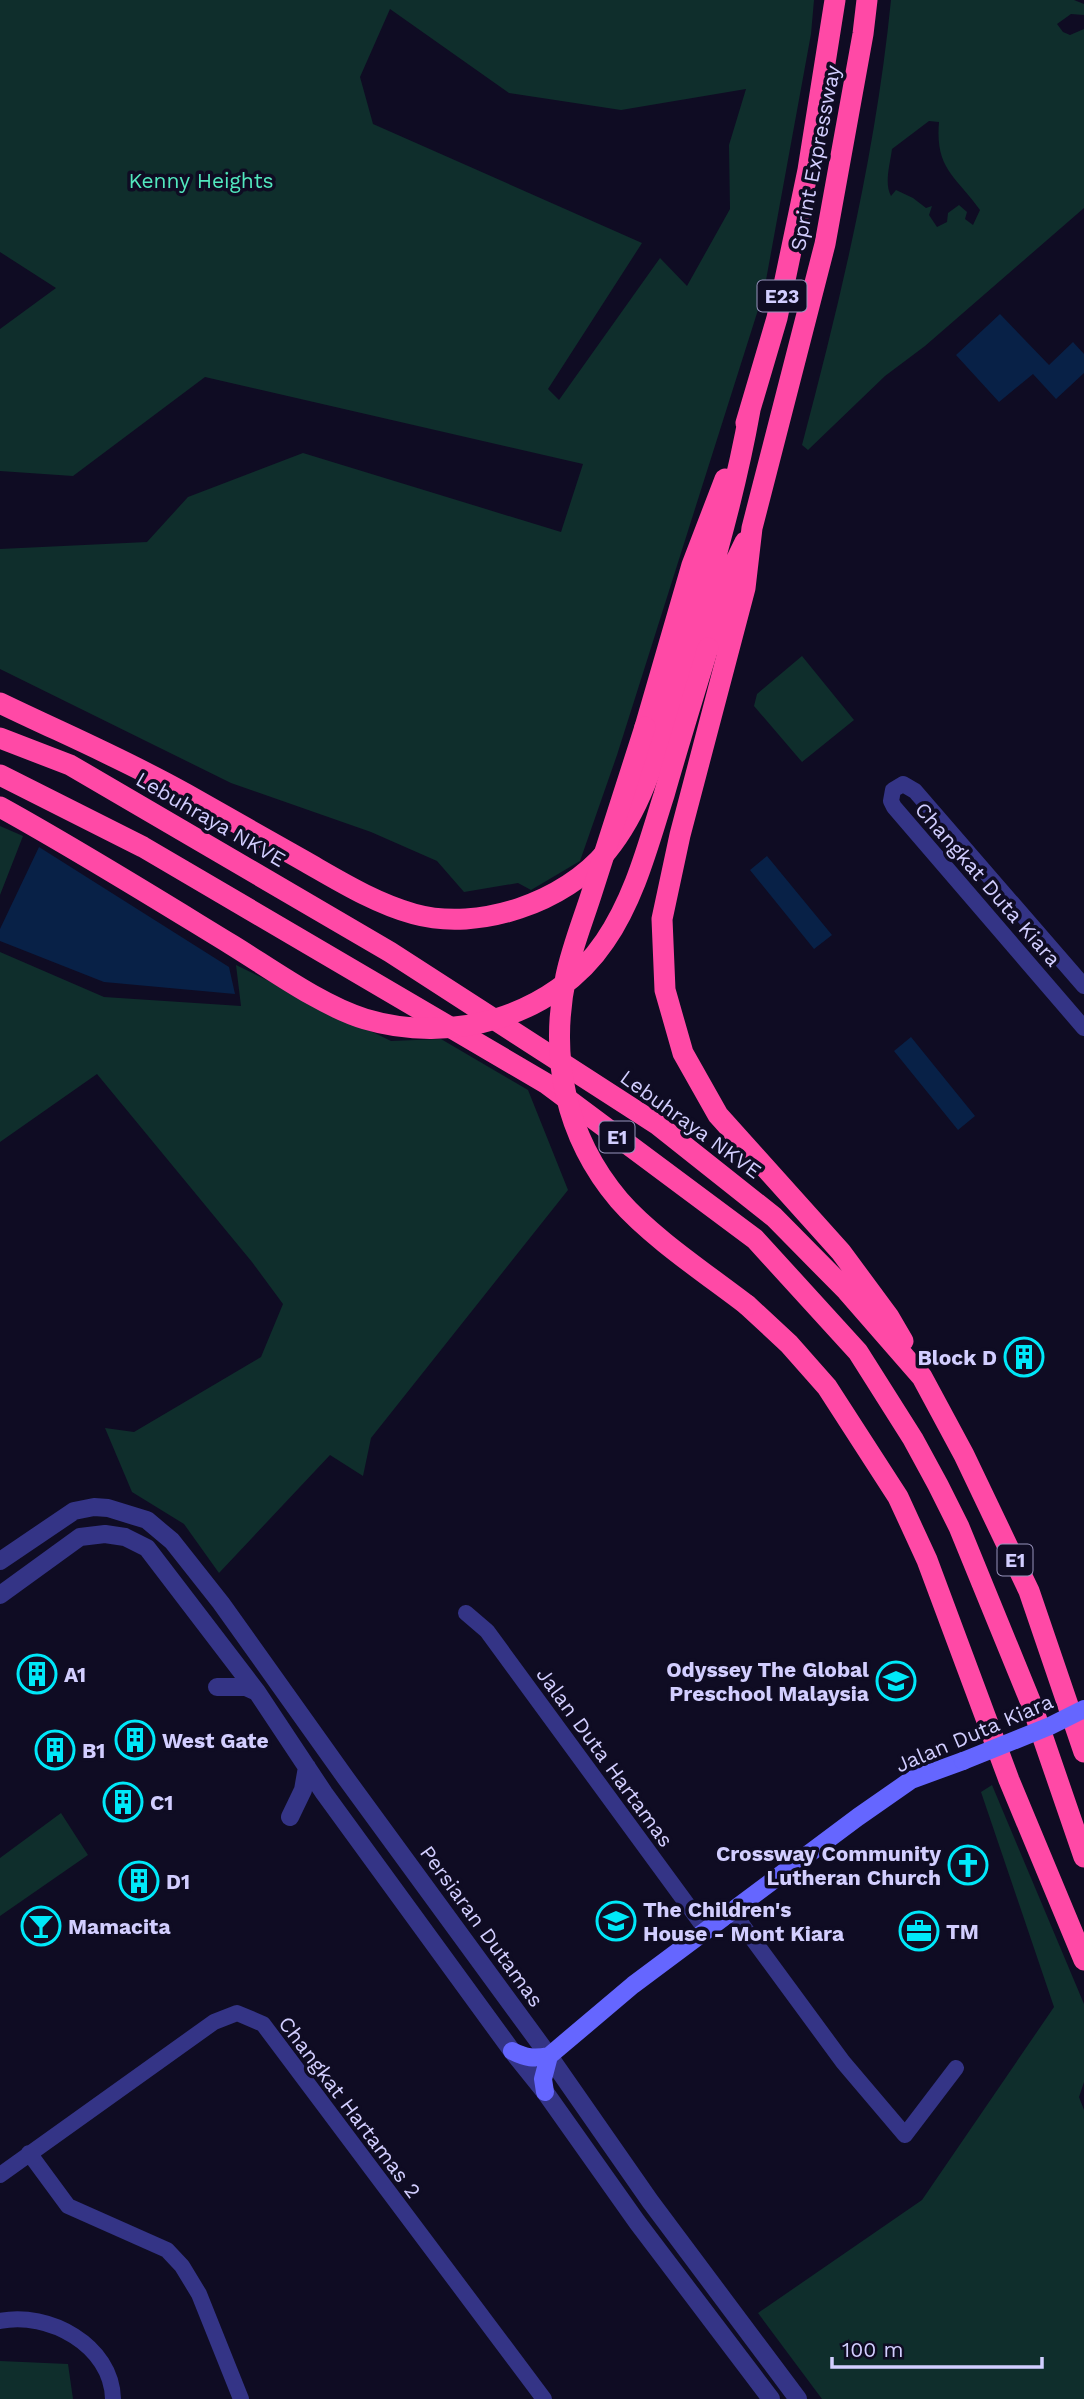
<svg xmlns="http://www.w3.org/2000/svg" width="1084" height="2399" font-family="'Work Sans',sans-serif">
<style>
.green{fill:#0f2e2c;fill-rule:evenodd}
.water{fill:#082147}
.lines{fill:none;stroke-linecap:round;stroke-linejoin:round}
.minor{stroke:#343486;stroke-width:16}
.tertiary{stroke:#343486;stroke-width:18}
.secondary{stroke:#6566ff;stroke-width:18}
.motorway{stroke:#ff49a6;stroke-width:21}
.secondary-bridge{stroke:#6566ff;stroke-width:18}
.motorway-bridge{stroke:#ff49a6;stroke-width:21}
.labels{text-anchor:middle;dominant-baseline:central;stroke-width:7;stroke-linejoin:round;paint-order:stroke}
.shield{fill:#0f0c23;stroke:#9894bd;stroke-width:2}
.shield-label{font-size:19px;font-weight:bold;fill:#d2ceff}
.street-label{font-size:21px;fill:#d2ceff;stroke:#0f0c23}
.park-label{font-size:21px;fill:#52e8be;stroke:#0f0c23}
.poi-label{font-size:21px;font-weight:bold;fill:#d2ceff;stroke:#0f0c23;text-anchor:start}
</style>
<rect width="100%" height="100%" fill="#0f0c23"/>
<path class="green" d="M 0,0 L 814,0 L 811,34 L 764,291 L 617,755 L 580,861 L 531,890 L 518,883 L 464,892 L 437,861 L 371,832 L 231,783 L 0,669 L 0,549 L 147,542 L 188,497 L 303,453 L 561,532 L 583,464 L 205,377 L 73,476 L 0,471 L 0,329 L 56,288 L 0,252 ZM 390,9 L 509,93 L 621,110 L 746,89 L 729,145 L 730,209 L 687,286 L 660,258 L 559,400 L 548,389 L 642,243 L 373,124 L 360,77 Z
M 891,0 L 1074,0 L 1084,4 L 1084,15 L 1071,14 L 1057,24 L 1063,32 L 1070,35 L 1084,29 L 1084,208 L 925,346 L 885,376 L 808,450 L 802,445 C 841,298 876,151 891,0 ZM 929,121 L 939,122 C 935,169 955,175 980,210 L 973,225 L 965,219 L 967,212 L 959,205 L 948,213 L 947,222 L 937,227 L 929,215 L 932,206 L 926,208 L 913,198 L 896,190 L 891,196 C 884,184 890,164 892,149 Z
M 802,656 L 854,720 L 802,762 L 754,706 L 757,694 Z
M 0,826 L 23,836 L 0,895 Z
M 0,952 L 104,997 L 241,1006 L 236,965 L 391,1041 L 441,1039 L 528,1090 L 568,1190 L 371,1438 L 363,1476 L 330,1455 L 219,1573 L 184,1524 L 132,1492 L 105,1428 L 134,1432 L 261,1357 L 283,1304 L 252,1262 L 97,1074 L 0,1142 Z
M 992,1785 L 1084,2004 L 1084,2082 L 1079,2097 L 1084,2110 L 1084,2399 L 822,2399 L 758,2313 L 922,2200 L 1054,2007 L 981,1792 Z
M 61,1813 L 88,1855 L 0,1916 L 0,1858 Z
M 0,2361 L 68,2364 L 73,2399 L 0,2399 Z"/>
<path class="water" d="M 1000,314 L 1049,365 L 1073,342 L 1084,354 L 1084,373 L 1056,399 L 1033,374 L 999,402 L 956,355 Z
M 39,847 L 229,967 L 235,994 L 104,982 L 0,941 L 0,929 Z
M 767,856 L 832,935 L 814,949 L 750,870 Z
M 911,1037 L 975,1116 L 958,1130 L 894,1051 Z"/>
<g class="lines">
<path class="minor" d="M 1084,986 L 915,791 L 903,784 L 893,790 L 891,801 L 894,807 L 1084,1028
M 466,1613 L 487,1631 L 706,1930
M 732,1911 L 843,2062 L 905,2135 L 956,2068
M 29,2153 L 68,2206 L 167,2250 L 182,2266 L 199,2294 L 241,2399
M 0,2175 L 214,2022 L 237,2013 L 263,2024 L 544,2399
M 0,2321 C 48,2311 112,2345 113,2399"/>
<path class="tertiary" d="M 0,1561 L 74,1511 L 94,1507 L 108,1508 L 147,1520 L 172,1541 L 221,1603 L 345,1777 L 549,2056 L 650,2201 L 798,2399
M 0,1595 L 80,1537 L 105,1534 L 125,1537 L 147,1548 L 257,1692 L 324,1793 L 512,2051 L 545,2092 L 637,2222 L 771,2399
M 217,1687 L 246,1687 L 257,1692
M 290,1817 L 303,1790 L 307,1767"/>
<path class="secondary" d="M 512,2051 C 526,2058 534,2059 549,2056 L 633,1985 L 858,1817 L 911,1780 L 963,1761
M 545,2092 L 543,2079 L 549,2056"/>
<path class="motorway" d="M 867,0 L 863,34 L 825,244 L 752,528 L 745,588 L 680,835 L 662,919 L 665,990 L 683,1053 L 718,1115 L 841,1252 L 889,1317 L 903,1341
M 746,423 L 777,318 L 808,170 L 835,0
M 708,648 L 729,575 L 745,542
M 0,703 C 62,733 126,760 186,794 C 226,817 266,839 306,862 C 341,882 375,903 414,914 C 479,932 565,902 607,851 C 645,804 659,744 676,688 C 705,596 733,505 750,410
M 645,727 L 692,565 L 725,479
M 0,738 L 70,765 L 390,952 L 658,1125 L 774,1217 L 847,1291 L 922,1377 L 964,1455 L 1029,1591 L 1084,1752
M 0,775 L 143,847 L 547,1084 L 755,1239 L 858,1352 L 913,1439 L 938,1485 L 959,1527 L 1031,1703 L 1084,1857
M 747,1305 L 789,1344 L 827,1387 L 898,1497 L 927,1560 L 1009,1780 L 1084,1960"/>
<path class="secondary-bridge" d="M 963,1761 L 1050,1726 L 1084,1709"/>
<path class="motorway-bridge" d="M 645,727 C 628,781 610,835 593,889 C 584,918 572,947 566,976 C 549,1057 565,1136 619,1200 C 651,1237 708,1275 747,1305
M 0,807 C 78,850 155,898 232,945 C 271,969 322,1006 365,1019 C 451,1045 554,1017 605,941 C 635,897 648,845 664,795 C 678,746 693,697 708,648"/>
</g>
<defs>
<symbol id="building-ring" viewBox="-11 -11 22 22"><circle r="9.5" fill="#0f0c23" stroke="#00e8f9" stroke-width="1.5"/><path d="M-4-6H4V6H1V3H-1V6H-4ZM-2.5-4.3h1.7v1.8h-1.7ZM.8-4.3h1.7v1.8H.8ZM-2.5-1h1.7V.8h-1.7ZM.8-1h1.7V.8H.8Z" fill="#00e8f9"/></symbol>
<symbol id="school-ring" viewBox="-11 -11 22 22"><circle r="9.5" fill="#0f0c23" stroke="#00e8f9" stroke-width="1.5"/><path d="M0-5L7-2L0 1L-7-2ZM-4 1L0 2.5L4 1V4Q0 6-4 4Z" fill="#00e8f9"/></symbol>
<symbol id="church-ring" viewBox="-11 -11 22 22"><circle r="9.5" fill="#0f0c23" stroke="#00e8f9" stroke-width="1.5"/><path d="M-1.2-6h2.4v3.5h3.3v2.4h-3.3V6h-2.4V-.1h-3.3v-2.4h3.3Z" fill="#00e8f9"/></symbol>
<symbol id="bar-ring" viewBox="-11 -11 22 22"><circle r="9.5" fill="#0f0c23" stroke="#00e8f9" stroke-width="1.5"/><path d="M-6-5H6L.8 .8V4.5H3.5V6h-7V4.5H-.8V.8Z" fill="#00e8f9"/></symbol>
<symbol id="office-ring" viewBox="-11 -11 22 22"><circle r="9.5" fill="#0f0c23" stroke="#00e8f9" stroke-width="1.5"/><path d="M-6-3h4V-5.5h4V-3h4V5H-6ZM-1-4.5V-3h2v-1.5ZM-6 0V1H6V0Z" fill="#00e8f9"/></symbol>
</defs>
<g fill-rule="evenodd">
<use href="#building-ring" x="1002" y="1335" width="44" height="44"/>
<use href="#building-ring" x="15" y="1652" width="44" height="44"/>
<use href="#school-ring" x="874" y="1659" width="44" height="44"/>
<use href="#building-ring" x="113" y="1718" width="44" height="44"/>
<use href="#building-ring" x="33" y="1728" width="44" height="44"/>
<use href="#building-ring" x="101" y="1780" width="44" height="44"/>
<use href="#church-ring" x="946" y="1843" width="44" height="44"/>
<use href="#building-ring" x="117" y="1859" width="44" height="44"/>
<use href="#school-ring" x="594" y="1899" width="44" height="44"/>
<use href="#bar-ring" x="19" y="1904" width="44" height="44"/>
<use href="#office-ring" x="897" y="1909" width="44" height="44"/>
</g>
<g class="labels">
<g class="shield">
<rect x="757.5" y="280.5" width="49" height="31" rx="5"/>
<rect x="599.5" y="1121.5" width="35" height="31" rx="5"/>
<rect x="997.5" y="1544.5" width="35" height="31" rx="5"/>
</g>
<g class="shield-label">
<text x="782" y="296">E23</text>
<text x="617" y="1137">E1</text>
<text x="1015" y="1560">E1</text>
</g>
<g class="street-label">
<text transform="translate(815 158) rotate(-79)">Sprint Expressway</text>
<text transform="translate(211 819) rotate(30)">Lebuhraya NKVE</text>
<text transform="translate(988 884) rotate(49)">Changkat Duta Kiara</text>
<text transform="translate(691 1124) rotate(36)">Lebuhraya NKVE</text>
<text transform="translate(974 1733) rotate(-23)">Jalan Duta Kiara</text>
<text transform="translate(605 1757) rotate(54)">Jalan Duta Hartamas</text>
<text transform="translate(482 1926) rotate(54)">Persiaran Dutamas</text>
<text transform="translate(350 2107) rotate(53)">Changkat Hartamas 2</text>
</g>
<g class="park-label">
<text x="201" y="180">Kenny Heights</text>
</g>
<g class="poi-label">
<text x="997" y="1357" text-anchor="end">Block D</text>
<text x="869" y="1669" text-anchor="end">Odyssey The Global<tspan x="869" dy="24">Preschool Malaysia</tspan></text>
<text x="64" y="1674">A1</text>
<text x="162" y="1740">West Gate</text>
<text x="82" y="1750">B1</text>
<text x="150" y="1802">C1</text>
<text x="941" y="1853" text-anchor="end">Crossway Community<tspan x="941" dy="24">Lutheran Church</tspan></text>
<text x="166" y="1881">D1</text>
<text x="643" y="1909">The Children's<tspan x="643" dy="24">House - Mont Kiara</tspan></text>
<text x="68" y="1926">Mamacita</text>
<text x="946" y="1931">TM</text>
</g>
</g>
<path d="M832 2357v10h210v-10" fill="none" stroke="#d2ceff" stroke-width="3.5"/>
<text x="842" y="2357" font-size="21" fill="#d2ceff" stroke="#0f0c23" stroke-width="5" paint-order="stroke">100 m</text>
</svg>
